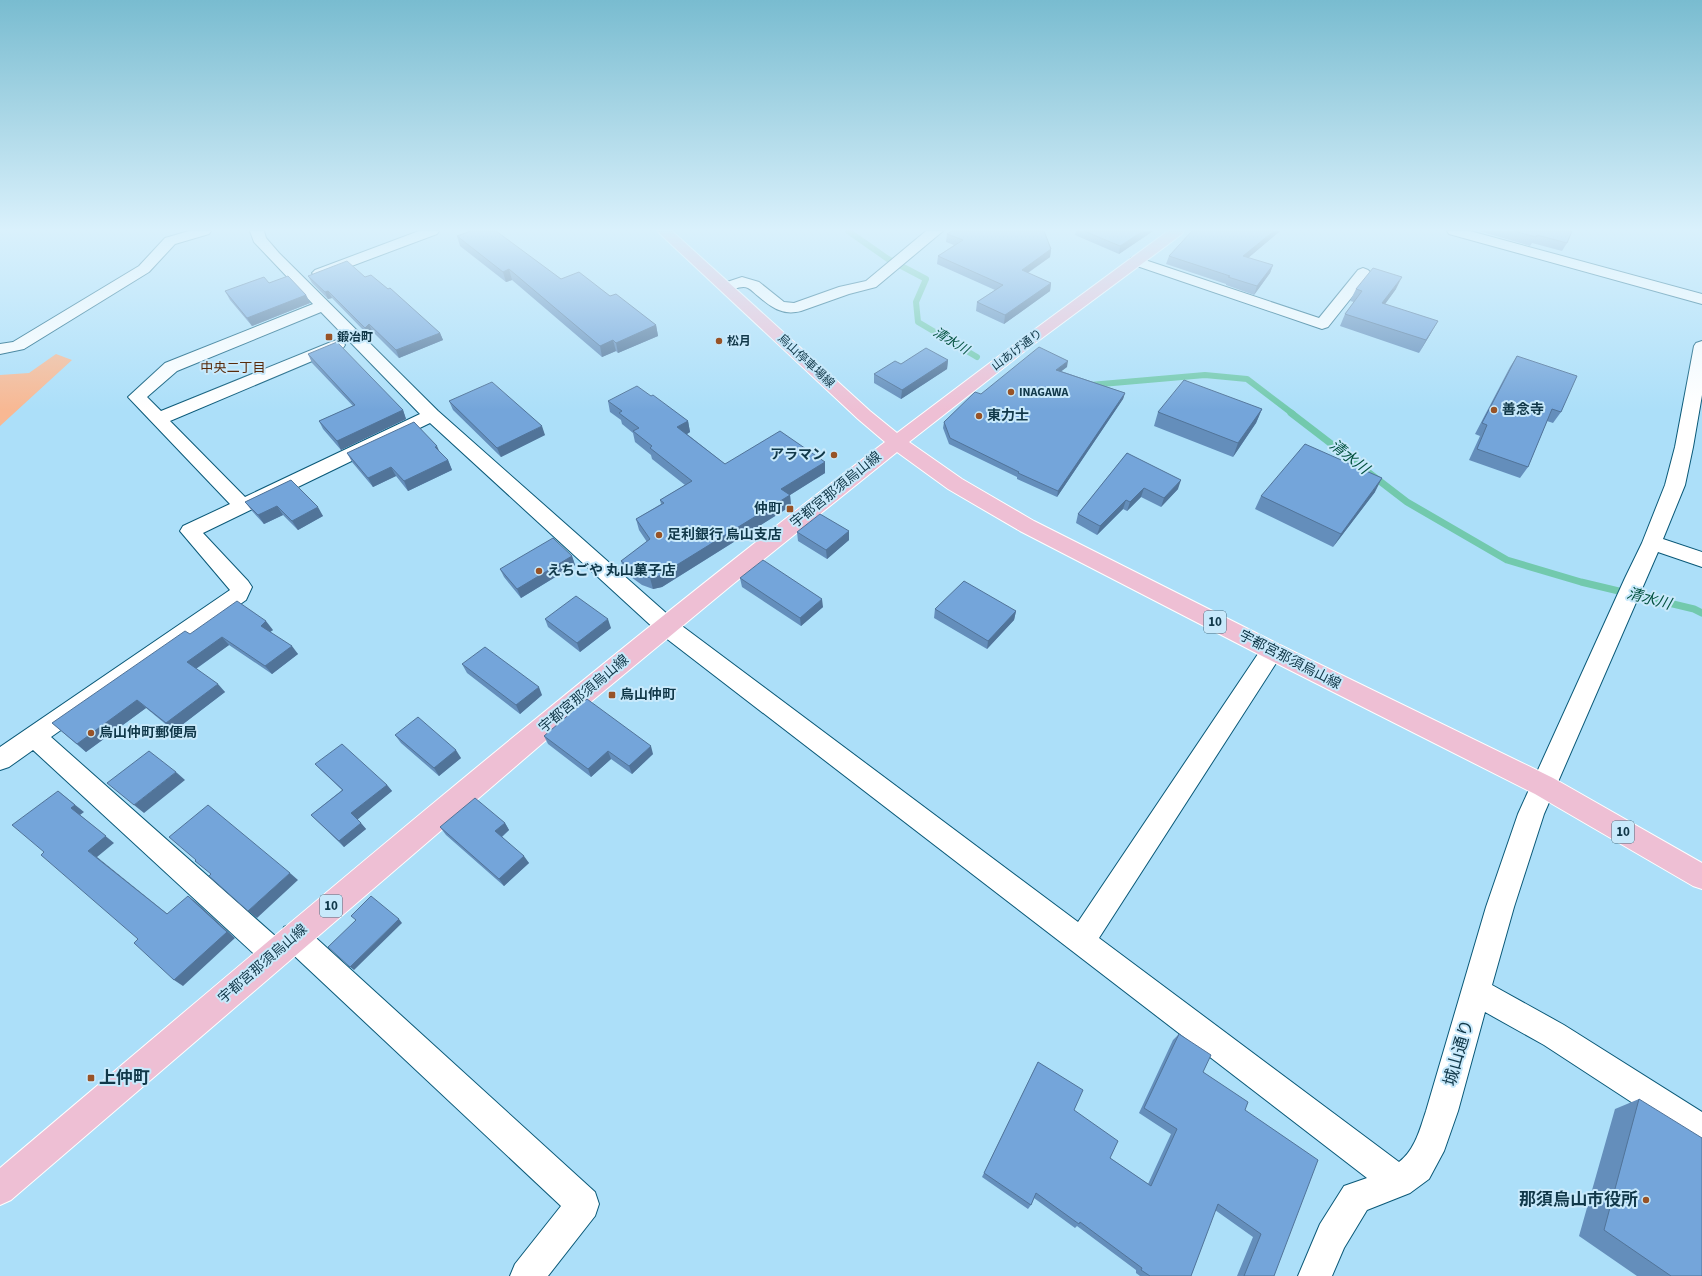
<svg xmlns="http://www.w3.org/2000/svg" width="1702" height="1276" font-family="'Source Sans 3','Noto Sans JP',sans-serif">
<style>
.green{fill:#f8b893}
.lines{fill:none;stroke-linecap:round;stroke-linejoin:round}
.stream-far1{stroke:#72c9ad;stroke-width:6}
.stream{stroke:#72c9ad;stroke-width:7}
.minor-casing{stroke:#0a5978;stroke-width:2}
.major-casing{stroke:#fff;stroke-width:2}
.minor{fill:#fff;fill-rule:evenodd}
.major{fill:#eebfd4;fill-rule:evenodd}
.wall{fill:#648ebb}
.shaded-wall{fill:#517499}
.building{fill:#74a5da;stroke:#517499}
.poi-dot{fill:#985327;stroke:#c8e9fb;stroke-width:1.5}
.labels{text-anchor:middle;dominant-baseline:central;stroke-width:4;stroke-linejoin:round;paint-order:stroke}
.far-poi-label{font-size:12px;font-weight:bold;fill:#113849;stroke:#c8e9fb;text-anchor:start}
.far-street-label{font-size:12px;fill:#113849;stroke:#c8e9fb}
.far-water-label{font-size:13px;font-style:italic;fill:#03513f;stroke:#c8e9fb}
.far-neighbourhood-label{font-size:13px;fill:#582a0a;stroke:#c8e9fb}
.shield{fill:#c8e9fb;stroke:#486d7e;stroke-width:1}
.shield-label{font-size:13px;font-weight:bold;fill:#113849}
.poi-label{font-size:14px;font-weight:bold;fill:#113849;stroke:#c8e9fb;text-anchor:start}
.street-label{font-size:14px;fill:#113849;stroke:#c8e9fb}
.water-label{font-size:15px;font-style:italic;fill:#03513f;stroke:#c8e9fb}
.near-street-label{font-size:17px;fill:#113849;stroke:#c8e9fb}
.near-poi-label{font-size:17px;font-weight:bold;fill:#113849;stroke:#c8e9fb;text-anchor:start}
</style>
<rect width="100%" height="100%" fill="#acdff9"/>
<path class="green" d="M 56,354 L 72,360 L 0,426 L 0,375 L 29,373 Z"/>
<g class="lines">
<path class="stream-far1" d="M 848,231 L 888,259 L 926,279 L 916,302 L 918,322 L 977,357
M 1090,385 L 1205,375 L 1247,379 L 1293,414"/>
<path class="stream" d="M 1291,413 L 1407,502 L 1507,560 L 1581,582 L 1694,609 L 1702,613"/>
<defs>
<path id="minor" d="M 189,231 L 211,231 L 209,234 L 175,244 L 149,272 L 24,349 L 0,354 L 0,344 L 13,342 L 139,266 L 165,238 Z
M 250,231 L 264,231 L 266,238 L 279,253 L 438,411 L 674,620 L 1078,922 L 1264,645 L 1272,642 L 1280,645 L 1283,651 L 1280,657 L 1099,938 L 1399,1162 C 1415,1150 1420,1129 1426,1111 L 1486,907 L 1518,814 L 1625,578 L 1642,543 L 1665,485 L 1675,447 L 1694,346 L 1696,343 L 1702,341 L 1702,395 L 1693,447 L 1685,485 L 1663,539 L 1702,552 L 1702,567 L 1658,552 L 1544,814 L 1514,907 L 1492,985 L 1564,1025 L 1702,1112 L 1702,1146 L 1691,1141 L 1544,1045 L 1485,1012 L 1458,1111 L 1444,1151 L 1429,1179 L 1410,1193 L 1367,1210 L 1344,1248 L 1332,1276 L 1298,1276 L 1320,1224 L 1344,1186 L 1367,1178 L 658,632 L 430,423 L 203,533 L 248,581 L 252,587 L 246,600 L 51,737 L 282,942 L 280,937 L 284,927 L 294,923 L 304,927 L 595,1192 L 599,1204 L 595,1216 L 548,1276 L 510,1276 L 515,1264 L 561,1206 L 287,949 L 289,954 L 285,964 L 275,968 L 265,964 L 33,750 L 9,767 L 0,770 L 0,747 L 230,590 L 180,531 L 183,526 L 230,504 L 128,397 L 165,363 L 313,304 L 254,242 ZM 321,312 L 420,414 L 245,497 L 170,421 L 343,348 L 345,345 L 343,342 L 337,340 L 331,342 L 161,411 L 147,397 L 177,371 Z
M 419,231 L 439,231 L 437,234 L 325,276 L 320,278 L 315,276 L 312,273 L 315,270 Z
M 926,231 L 943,231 L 876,287 L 849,294 L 801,311 C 782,316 771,307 758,296 C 755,294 752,290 748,288 C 740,284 730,293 721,290 L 718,287 L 721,284 L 742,277 L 759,282 L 784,302 L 794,303 L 839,287 L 866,281 Z
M 1447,231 L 1470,231 L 1702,294 L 1702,304 L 1449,234 Z
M 1136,257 L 1319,318 L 1358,270 L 1363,268 L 1368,270 L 1371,273 L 1328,327 L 1322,329 L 1131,264 L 1129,261 L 1131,258 Z"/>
<path id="major" d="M 657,231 L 672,231 L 870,411 L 897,433 L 1019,341 L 1168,231 L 1184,231 L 1182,234 L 1030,347 L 909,442 L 962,479 L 1034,521 L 1280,645 L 1553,778 L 1702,863 L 1702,889 L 1693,886 L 1535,794 L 1264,657 L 1020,531 L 948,489 L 897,452 L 733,584 L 587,705 L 11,1200 L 0,1205 L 0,1168 C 291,922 582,673 885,442 L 858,419 Z"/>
</defs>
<use href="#minor" class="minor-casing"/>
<use href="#major" class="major-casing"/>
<use href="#minor" class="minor"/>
<use href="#major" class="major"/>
</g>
<path class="wall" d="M 1076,231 L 1153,231 L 1119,254 L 1075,235 Z
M 1192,231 L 1280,231 L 1248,258 L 1273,265 L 1270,273 L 1254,295 L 1226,285 L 1226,284 L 1166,264 L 1169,256 Z
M 1479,231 L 1572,231 L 1567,243 L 1562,251 L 1532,243 L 1530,246 Z
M 947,234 L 1051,249 L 1050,257 L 1028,273 L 1051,283 L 1050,291 L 1004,324 L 976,311 L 977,302 L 995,290 L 937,264 L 938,256 L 954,245 L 946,242 Z
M 457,236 L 561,279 L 610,296 L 656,325 L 658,336 L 618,353 L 616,351 L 602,357 L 512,280 L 506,282 L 460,246 Z
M 308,276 L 365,277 L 440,333 L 443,340 L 399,358 L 372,331 L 368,335 L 332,298 L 328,299 L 312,283 Z
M 269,283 L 306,295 L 310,303 L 252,326 L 230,300 L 225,291 Z
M 1356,289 L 1396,289 L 1385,304 L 1431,333 L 1419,353 L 1340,326 L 1345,314 L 1354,302 L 1350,301 Z
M 308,354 L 403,410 L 406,419 L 341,450 L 323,429 L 319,421 L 353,406 L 312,363 Z
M 1517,356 L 1561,412 L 1553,423 L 1547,421 L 1528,467 L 1520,478 L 1469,460 L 1480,436 L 1475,434 L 1510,367 Z
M 948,360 L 947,369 L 901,399 L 874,383 L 874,374 L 901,364 Z
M 1067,367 L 1061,371 L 1125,393 L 1123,399 L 1057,497 L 1017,479 L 1017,477 L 949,444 L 943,428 L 944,422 L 981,394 Z
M 651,396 L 688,421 L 690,432 L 687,434 L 725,464 L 825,462 L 825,473 L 790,495 L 791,506 L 662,587 L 653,589 L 642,585 L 624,572 L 621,561 L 647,542 L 639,530 L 636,519 L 661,504 L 660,500 L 685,485 L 652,459 L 651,455 L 635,442 L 633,433 L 622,424 L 621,420 L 610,412 L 608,401 Z
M 449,401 L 545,435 L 501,457 L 453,410 Z
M 1262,409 L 1256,423 L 1233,457 L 1154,426 L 1158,412 Z
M 439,452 L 448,460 L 452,470 L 408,491 L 396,476 L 373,487 L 352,462 L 347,453 Z
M 1127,453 L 1178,489 L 1161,507 L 1141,497 L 1127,511 L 1123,509 L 1097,535 L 1076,523 L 1078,514 Z
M 291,480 L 323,516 L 298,530 L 283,515 L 264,524 L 252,511 L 245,502 Z
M 1375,492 L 1333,547 L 1255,509 L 1261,496 Z
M 849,531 L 849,540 L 827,559 L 798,541 L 797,532 Z
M 572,556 L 575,565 L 521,598 L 504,577 L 500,569 Z
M 740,578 L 823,607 L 801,626 L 742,587 Z
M 935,609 L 1016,611 L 1014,620 L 987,649 L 934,618 Z
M 545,619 L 611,628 L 580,652 L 548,627 Z
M 273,630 L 270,632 L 298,654 L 272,674 L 229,645 L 196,669 L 225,692 L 174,731 L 146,708 L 86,752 L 52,723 L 190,634 Z
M 462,664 L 542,695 L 520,714 L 467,673 Z
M 395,735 L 461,758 L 439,776 L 401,743 Z
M 544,736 L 653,754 L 632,774 L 611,759 L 591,777 L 548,744 Z
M 315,764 L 387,785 L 392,791 L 357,819 L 366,829 L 344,847 L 311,815 L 342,790 L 321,770 Z
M 505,823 L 509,830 L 502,837 L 529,863 L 504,886 L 446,835 L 440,827 Z
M 1179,1034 L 1203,1072 L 1245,1110 L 1274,1276 L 1237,1276 L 1253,1237 L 1215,1210 L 1191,1276 L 1140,1276 L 1136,1273 L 1136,1270 L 1077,1226 L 1075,1228 L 1034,1198 L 1031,1205 L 1028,1209 L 982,1177 L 1038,1062 L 1110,1158 L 1148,1184 L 1171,1134 L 1139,1113 L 1173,1040 Z
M 1639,1099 L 1702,1276 L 1637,1276 L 1579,1236 L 1615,1109 Z"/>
<path class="shaded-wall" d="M 1143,231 L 1153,231 L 1119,254 L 1120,246 Z
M 1274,231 L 1280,231 L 1241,264 L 1243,256 Z
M 1051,249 L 1050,257 L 1020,278 L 1022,270 Z
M 1273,265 L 1270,273 L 1254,295 L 1257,286 Z
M 509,269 L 512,280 L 506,282 L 503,272 Z
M 1402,277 L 1396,289 L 1377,315 L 1382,303 Z
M 1051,283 L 1050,291 L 1004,324 L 1005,315 Z
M 328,291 L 332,298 L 328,299 L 325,292 Z
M 306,295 L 310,303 L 252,326 L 247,318 Z
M 1438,321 L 1431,333 L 1419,353 L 1426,340 Z
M 369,324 L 372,331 L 368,335 L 365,328 Z
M 656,325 L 658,336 L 618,353 L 616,343 Z
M 440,333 L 443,340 L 399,358 L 396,350 Z
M 613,340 L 616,351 L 602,357 L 600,346 Z
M 948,360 L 947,369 L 901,399 L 902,390 Z
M 1068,361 L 1067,367 L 1055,376 L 1056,370 Z
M 1125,393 L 1123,399 L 1057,497 L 1058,491 Z
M 1262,409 L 1256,423 L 1233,457 L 1238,443 Z
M 403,410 L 406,419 L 341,450 L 337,441 Z
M 688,421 L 690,432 L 679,439 L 677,427 Z
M 542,426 L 545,435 L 501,457 L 497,448 Z
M 437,446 L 441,455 L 435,447 Z
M 448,460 L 452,470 L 408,491 L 404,481 Z
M 825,462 L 825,473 L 790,495 L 791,506 L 662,587 L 653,589 L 650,578 L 781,489 Z
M 391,467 L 396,476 L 373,487 L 368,478 Z
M 1382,478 L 1375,492 L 1333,547 L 1341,534 Z
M 1181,480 L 1178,489 L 1161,507 L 1164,498 Z
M 1144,488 L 1141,497 L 1127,511 L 1130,502 Z
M 1126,500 L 1123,509 L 1097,535 L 1100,526 Z
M 277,506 L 283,515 L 264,524 L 258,515 Z
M 318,507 L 323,516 L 298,530 L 292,521 Z
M 849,531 L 849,540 L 827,559 L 826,550 Z
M 572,556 L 575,565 L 521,598 L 517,589 Z
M 822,599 L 823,607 L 801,626 L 800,618 Z
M 1016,611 L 1014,620 L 987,649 L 988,641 Z
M 608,619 L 611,628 L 580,652 L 577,643 Z
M 266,621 L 273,630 L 267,634 L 261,626 Z
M 222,637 L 229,645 L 194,670 L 187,662 Z
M 292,646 L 298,654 L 272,674 L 265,666 Z
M 218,684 L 225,692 L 174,731 L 166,723 Z
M 539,687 L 542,695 L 520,714 L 516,705 Z
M 137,700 L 146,708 L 86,752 L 77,744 Z
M 651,746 L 653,754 L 632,774 L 629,766 Z
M 456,750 L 461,758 L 439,776 L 434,768 Z
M 608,751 L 611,759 L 591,777 L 588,769 Z
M 176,772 L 185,780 L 144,813 L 134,805 Z
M 387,785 L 392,791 L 357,820 L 351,813 Z
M 58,791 L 84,812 L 80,815 L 114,843 L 97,857 L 175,920 L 167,914 L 88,851 L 71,808 Z
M 361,823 L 366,829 L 344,847 L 339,841 Z
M 505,823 L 509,830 L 500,838 L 495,831 Z
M 524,856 L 529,863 L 504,886 L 499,879 Z
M 290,873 L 298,880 L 257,918 L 248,911 Z
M 188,896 L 196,902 L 235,938 L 183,986 L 174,980 Z
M 399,919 L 402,923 L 354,970 L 350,967 Z"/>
<path class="building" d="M 471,231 L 496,231 L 561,279 L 579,272 L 610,296 L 616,294 L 656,325 L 616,343 L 613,340 L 600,346 L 509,269 L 503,272 L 457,236 Z
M 952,231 L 1044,231 L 1051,249 L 1022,270 L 1051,283 L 1005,315 L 977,302 L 1003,285 L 938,256 L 963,240 L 947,234 Z
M 1084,231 L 1143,231 L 1120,246 Z
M 1192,231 L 1274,231 L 1243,256 L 1273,265 L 1257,286 L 1228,277 L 1230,276 L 1169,256 Z
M 1514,231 L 1572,231 L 1567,243 L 1537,235 L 1536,237 Z
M 347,261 L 365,277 L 371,275 L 388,289 L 390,288 L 440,333 L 396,350 L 369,324 L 365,328 L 328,291 L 325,292 L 308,276 Z
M 1373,268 L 1402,277 L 1382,303 L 1438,321 L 1426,340 L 1345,314 L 1362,291 L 1356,289 Z
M 288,276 L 306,295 L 247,318 L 225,291 L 264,277 L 269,283 Z
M 337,342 L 403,410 L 337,441 L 319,421 L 355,405 L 308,354 Z
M 1039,347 L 1068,361 L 1056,370 L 1125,393 L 1058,491 L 1018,473 L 1019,472 L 950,438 L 944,422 L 975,392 L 981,394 Z
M 926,348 L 948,360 L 902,390 L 874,374 L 895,361 L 901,364 Z
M 1517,356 L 1577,376 L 1561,412 L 1552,409 L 1528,467 L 1477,449 L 1487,425 L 1482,423 Z
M 1184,380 L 1262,409 L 1238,443 L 1158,412 Z
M 492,382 L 542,426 L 497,448 L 449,401 Z
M 637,386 L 651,396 L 653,395 L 688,421 L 677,427 L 725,464 L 780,431 L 825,462 L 781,489 L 790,495 L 659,576 L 650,578 L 639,574 L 621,561 L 650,539 L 636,519 L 664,503 L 660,500 L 692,481 L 650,448 L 652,446 L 633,431 L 639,428 L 619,413 L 622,411 L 608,401 Z
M 414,422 L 437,446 L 435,447 L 448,460 L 404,481 L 391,467 L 368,478 L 347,453 Z
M 1305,444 L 1382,478 L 1341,534 L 1261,496 Z
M 1127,453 L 1181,480 L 1164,498 L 1144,488 L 1130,502 L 1126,500 L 1100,526 L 1078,514 Z
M 291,480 L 318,507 L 292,521 L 277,506 L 258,515 L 245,502 Z
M 820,514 L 849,531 L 826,550 L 797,532 Z
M 553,538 L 572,556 L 517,589 L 500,569 Z
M 763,560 L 822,599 L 800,618 L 740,578 Z
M 964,581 L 1016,611 L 988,641 L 935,609 Z
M 576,596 L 608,619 L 577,643 L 545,619 Z
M 237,601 L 266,621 L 261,626 L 292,646 L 265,666 L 222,637 L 187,662 L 218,684 L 166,723 L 137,700 L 77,744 L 52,723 L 185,631 L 190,634 Z
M 485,647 L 539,687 L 516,705 L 462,664 Z
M 587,699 L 651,746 L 629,766 L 608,751 L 588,769 L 544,736 Z
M 418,717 L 456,750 L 434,768 L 395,735 Z
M 342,744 L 387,785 L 351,813 L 361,823 L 339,841 L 311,815 L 343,790 L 315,764 Z
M 149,751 L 176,772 L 134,805 L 107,783 Z
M 58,791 L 75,805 L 71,808 L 106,836 L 88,851 L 167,914 L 188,896 L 227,932 L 174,980 L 134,943 L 138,939 L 41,855 L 44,852 L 12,825 Z
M 475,798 L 505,823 L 495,831 L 524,856 L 499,879 L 440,827 Z
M 208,805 L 290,873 L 248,911 L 209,876 L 211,874 L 195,861 L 196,860 L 169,837 Z
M 371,896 L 399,919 L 350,967 L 328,947 L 356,920 L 351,916 Z
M 1179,1034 L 1211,1055 L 1203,1072 L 1248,1102 L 1245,1110 L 1318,1160 L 1274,1276 L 1244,1276 L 1261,1234 L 1218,1204 L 1191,1276 L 1150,1276 L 1141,1270 L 1142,1268 L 1080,1222 L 1079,1224 L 1036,1193 L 1031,1205 L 984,1173 L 1038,1062 L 1083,1090 L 1074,1110 L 1118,1141 L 1110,1158 L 1151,1186 L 1177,1129 L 1144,1108 Z
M 1639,1099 L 1702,1138 L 1702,1276 L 1671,1276 L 1604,1230 Z"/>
<linearGradient id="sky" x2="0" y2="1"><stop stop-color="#79bcd0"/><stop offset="0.56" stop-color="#daf1fc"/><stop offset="1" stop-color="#daf1fc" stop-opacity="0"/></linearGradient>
<rect width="1702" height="410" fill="url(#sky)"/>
<g class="poi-dot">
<rect x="325" y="333" width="8" height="8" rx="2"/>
<circle cx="719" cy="341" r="4"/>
<circle cx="1011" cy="392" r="4"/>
<circle cx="1494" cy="410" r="4"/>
<circle cx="979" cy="416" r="4"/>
<circle cx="834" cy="455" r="4"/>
<rect x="786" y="505" width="8" height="8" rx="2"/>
<circle cx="659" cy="535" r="4"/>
<circle cx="539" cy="571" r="4"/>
<rect x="608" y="691" width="8" height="8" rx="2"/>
<circle cx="91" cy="733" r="4"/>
<rect x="87" y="1074" width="8" height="8" rx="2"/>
<circle cx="1646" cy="1200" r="4"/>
</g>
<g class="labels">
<g class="far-poi-label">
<text x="337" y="337">鍛冶町</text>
<text x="727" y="341">松月</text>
<text x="1019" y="392">INAGAWA</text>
</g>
<g class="far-street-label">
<text transform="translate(1017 350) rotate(-37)">山あげ通り</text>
<text transform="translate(806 361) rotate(43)">烏山停車場線</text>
</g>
<g class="far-water-label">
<text transform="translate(951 341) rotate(31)">清水川</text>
</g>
<g class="far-neighbourhood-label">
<text x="233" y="368">中央二丁目</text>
</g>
<g class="shield">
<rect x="1204" y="611" width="22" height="22" rx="3"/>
<rect x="1612" y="821" width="22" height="22" rx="3"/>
<rect x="320" y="895" width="22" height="22" rx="3"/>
</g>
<g class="shield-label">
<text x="1215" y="622">10</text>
<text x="1623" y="832">10</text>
<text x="331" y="906">10</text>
</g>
<g class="poi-label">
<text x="1502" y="410">善念寺</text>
<text x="987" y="416">東力士</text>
<text x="826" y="455" text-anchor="end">アラマン</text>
<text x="782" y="509" text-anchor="end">仲町</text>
<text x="667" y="535">足利銀行 烏山支店</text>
<text x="547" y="571">えちごや 丸山菓子店</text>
<text x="620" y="695">烏山仲町</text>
<text x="99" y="733">烏山仲町郵便局</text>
</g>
<g class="street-label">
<text transform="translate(836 490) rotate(-39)">宇都宮那須烏山線</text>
<text transform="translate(1290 660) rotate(27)">宇都宮那須烏山線</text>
<text transform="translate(584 694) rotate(-40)">宇都宮那須烏山線</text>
<text transform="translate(263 964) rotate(-41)">宇都宮那須烏山線</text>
</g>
<g class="water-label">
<text transform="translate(1349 457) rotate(38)">清水川</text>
<text transform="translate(1649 599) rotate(15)">清水川</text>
</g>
<g class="near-street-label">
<text transform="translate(1459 1053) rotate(-74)">城山通り</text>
</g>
<g class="near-poi-label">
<text x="99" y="1078">上仲町</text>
<text x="1638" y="1200" text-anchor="end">那須烏山市役所</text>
</g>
</g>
</svg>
